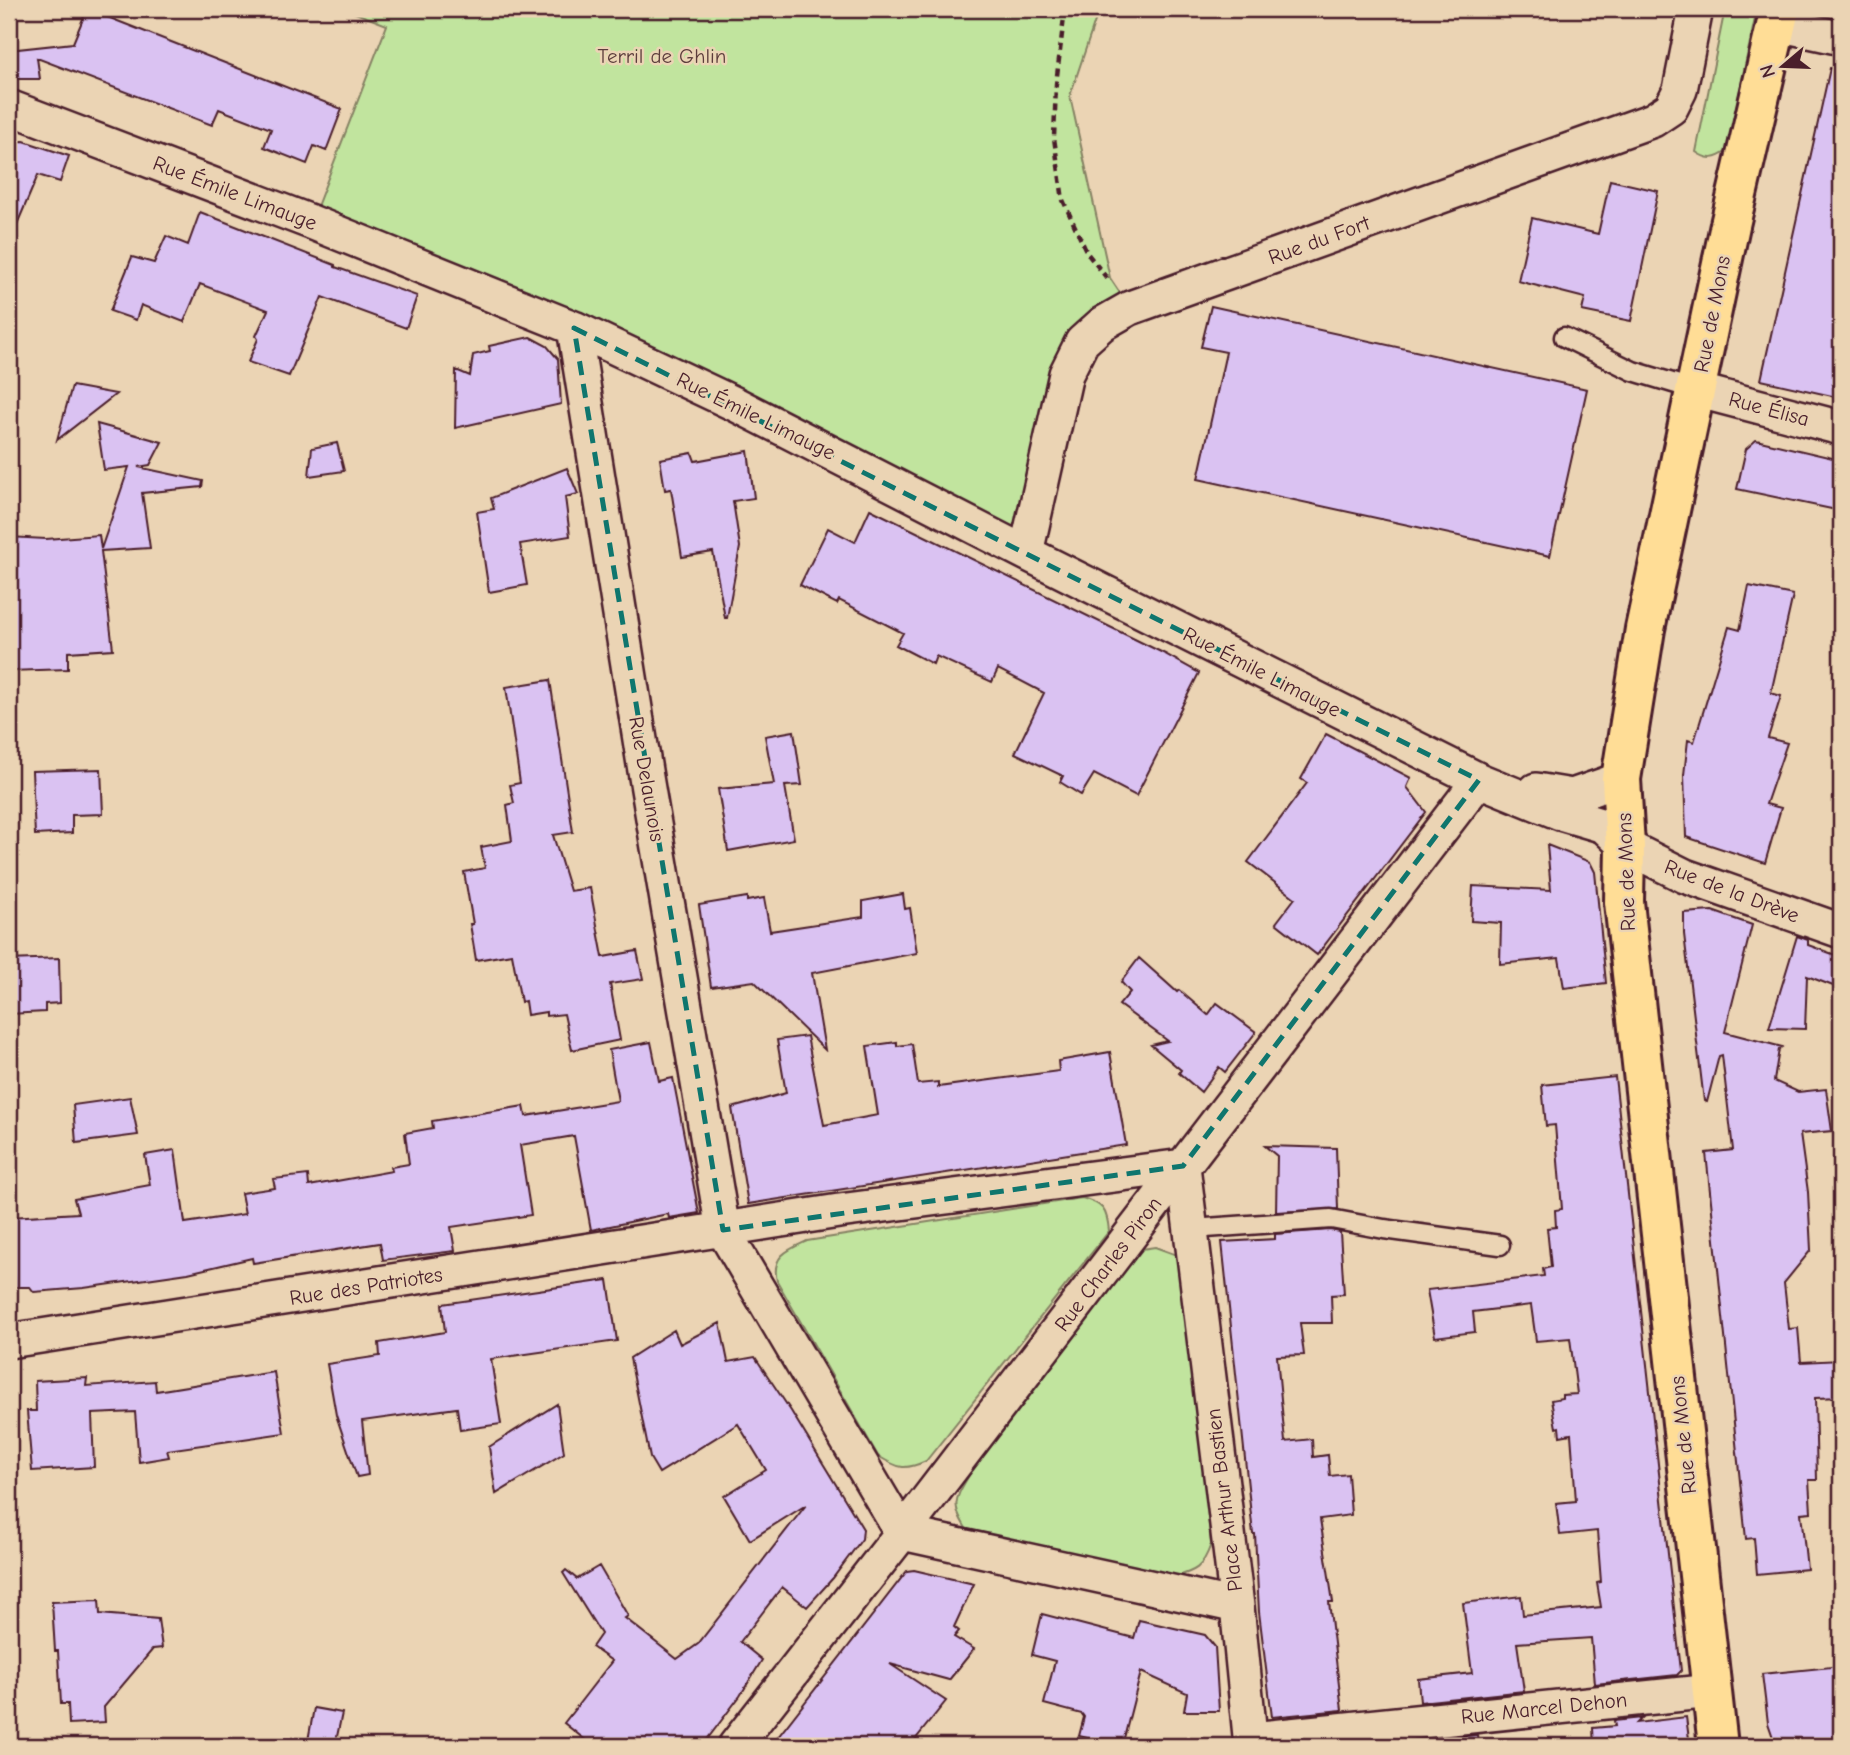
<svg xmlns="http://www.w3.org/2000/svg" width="1850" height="1755" font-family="'Comic Neue',sans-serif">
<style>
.green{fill:#c1e49e;stroke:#868264;stroke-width:2}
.building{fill:#dac2f2;stroke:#4a1f2b;stroke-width:2}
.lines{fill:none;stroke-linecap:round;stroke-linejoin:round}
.lane-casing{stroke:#4a1f2b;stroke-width:23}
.street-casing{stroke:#4a1f2b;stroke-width:38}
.primary-casing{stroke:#4a1f2b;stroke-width:44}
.path{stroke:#4a1f2b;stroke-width:4.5;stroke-dasharray:7 5;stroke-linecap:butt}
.lane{stroke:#ebd4b4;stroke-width:18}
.street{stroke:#ebd4b4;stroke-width:33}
.primary{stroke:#ffdd96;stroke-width:38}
.marked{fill:none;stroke:#0f766e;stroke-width:5;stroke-dasharray:14 9;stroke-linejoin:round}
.labels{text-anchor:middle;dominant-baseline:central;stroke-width:5;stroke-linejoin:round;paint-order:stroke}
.park-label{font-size:21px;fill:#5c3d3c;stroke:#ebd4b4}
.street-label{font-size:21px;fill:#4a1f2b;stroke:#ebd4b4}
</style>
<rect width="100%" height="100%" fill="#ebd4b4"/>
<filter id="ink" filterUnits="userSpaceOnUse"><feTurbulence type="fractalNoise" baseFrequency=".0143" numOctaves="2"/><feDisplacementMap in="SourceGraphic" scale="14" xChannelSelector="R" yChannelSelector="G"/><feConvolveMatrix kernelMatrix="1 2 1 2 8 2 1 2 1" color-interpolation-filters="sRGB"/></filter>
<g filter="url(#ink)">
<path class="green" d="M 345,9 L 1099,9 L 1070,96 L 1110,278 L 1130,308 L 1082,342 L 1026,553 L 311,222 L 387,25 Z
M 1725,9 L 1757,9 L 1727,151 C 1716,159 1708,161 1696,152 Z
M 1082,1198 C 1103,1204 1107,1209 1109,1231 L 926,1461 C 904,1471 898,1468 878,1456 L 777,1281 C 771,1256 787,1250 807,1241 Z
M 1155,1247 L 1177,1255 L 1181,1272 L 1211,1544 C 1202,1570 1195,1571 1169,1579 L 969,1533 C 950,1504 954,1501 971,1472 L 1131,1257 L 1142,1249 Z"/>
<path class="building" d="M 87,9 L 342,109 L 326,151 L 314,146 L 307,164 L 264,147 L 271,129 L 219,109 L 212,125 L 37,58 L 40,79 L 9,79 L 9,50 L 73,43 Z
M 1830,68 L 1841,69 L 1841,398 L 1761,380 Z
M 24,141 L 69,156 L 60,182 L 38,175 L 9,243 L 9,142 Z
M 1610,180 L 1658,191 L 1631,321 L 1582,311 L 1585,298 L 1518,281 L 1532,218 L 1598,234 Z
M 200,212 L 335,265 L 335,267 L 417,296 L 406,328 L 322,297 L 289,376 L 248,362 L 258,339 L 256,336 L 268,310 L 200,284 L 184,322 L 141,305 L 136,320 L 110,311 L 132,257 L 154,263 L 166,236 L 188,245 Z
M 1211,306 L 1587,389 L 1550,556 L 1198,479 L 1226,352 L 1201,347 Z
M 530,337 L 547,346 L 558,359 L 561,404 L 455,428 L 456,370 L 470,376 L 473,355 L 490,351 L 489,346 Z
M 72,386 L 116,394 L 57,440 Z
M 97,424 L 162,442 L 150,465 L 138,467 L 203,481 L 202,487 L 142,493 L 150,548 L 101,551 L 113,649 L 68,652 L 68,669 L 9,671 L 9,537 L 46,539 L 99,535 L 101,549 L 129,467 L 104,470 Z
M 1756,440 L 1841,460 L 1841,511 L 1737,489 L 1746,449 Z
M 337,443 L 344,471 L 309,476 L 312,448 Z
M 748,451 L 754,498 L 733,501 L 740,547 L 727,618 L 725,618 L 713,552 L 682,557 L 671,489 L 665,490 L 660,459 L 692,453 L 695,461 Z
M 567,468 L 578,494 L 565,497 L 570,536 L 520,544 L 527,585 L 489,592 L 477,512 L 494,509 L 491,498 Z
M 870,509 L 1165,654 L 1199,673 L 1136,796 L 1094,774 L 1081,795 L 1060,782 L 1063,776 L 1015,753 L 1044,693 L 998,669 L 992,682 L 936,656 L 933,664 L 896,645 L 903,633 L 839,600 L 837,604 L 800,585 L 828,528 L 855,542 Z
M 1749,586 L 1793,595 L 1771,693 L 1781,696 L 1768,738 L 1787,743 L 1766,804 L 1781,808 L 1765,863 L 1686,837 L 1684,775 L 1688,740 L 1694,742 L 1729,627 L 1740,630 Z
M 550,680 L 573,832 L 553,835 L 570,891 L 590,888 L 603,957 L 637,951 L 643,979 L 610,984 L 620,1040 L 572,1050 L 564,1014 L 546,1016 L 546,1012 L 527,1015 L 525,1001 L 521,1002 L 512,954 L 476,960 L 470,924 L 473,924 L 464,872 L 485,868 L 481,847 L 512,841 L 507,805 L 514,803 L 510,785 L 520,783 L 506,687 Z
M 794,731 L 802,785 L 785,786 L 794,839 L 728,851 L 718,789 L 774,784 L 765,736 Z
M 1326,734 L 1411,778 L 1407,787 L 1426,812 L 1317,955 L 1276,923 L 1295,898 L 1248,862 L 1307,783 L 1301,779 Z
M 101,769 L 103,814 L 72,815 L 72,833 L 35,835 L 32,771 Z
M 1547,845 L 1590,862 L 1595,872 L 1606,983 L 1564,988 L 1559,958 L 1500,964 L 1501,923 L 1471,921 L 1473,886 L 1551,890 Z
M 903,894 L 905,909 L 910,908 L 917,953 L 812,973 L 825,1050 L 754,981 L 711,987 L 699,905 L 747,897 L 747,901 L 764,898 L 770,931 L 863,917 L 863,901 Z
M 1712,911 L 1752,925 L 1725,1032 L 1782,1047 L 1779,1049 L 1774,1081 L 1798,1092 L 1826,1089 L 1832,1131 L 1800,1134 L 1808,1192 L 1811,1250 L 1784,1283 L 1789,1329 L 1798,1328 L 1801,1362 L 1841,1360 L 1841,1397 L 1815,1398 L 1817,1480 L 1809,1480 L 1811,1512 L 1801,1513 L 1807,1569 L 1757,1574 L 1754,1538 L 1746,1539 L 1706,1153 L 1733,1150 L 1722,1055 L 1719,1056 L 1707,1102 L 1704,1101 L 1684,934 L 1684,913 Z
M 1797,936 L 1808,940 L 1808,945 L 1841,957 L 1841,989 L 1807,976 L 1805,1029 L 1769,1028 Z
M 59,958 L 60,1003 L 45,1004 L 45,1012 L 9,1014 L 9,960 Z
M 1139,958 L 1177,992 L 1179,990 L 1208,1015 L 1217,1003 L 1256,1032 L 1225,1072 L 1219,1067 L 1201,1092 L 1179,1073 L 1181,1070 L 1151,1045 L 1168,1041 L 1119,1005 L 1130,992 L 1121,982 Z
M 807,1036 L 824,1125 L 878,1115 L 867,1046 L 897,1042 L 897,1046 L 912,1044 L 918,1084 L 938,1082 L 938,1087 L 1059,1071 L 1058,1061 L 1110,1052 L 1126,1145 L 748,1204 L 732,1108 L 786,1093 L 777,1040 Z
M 651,1042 L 659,1081 L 673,1078 L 699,1213 L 669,1218 L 668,1214 L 591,1230 L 574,1136 L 520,1145 L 531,1215 L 451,1227 L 455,1251 L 383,1260 L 380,1243 L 253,1263 L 252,1258 L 188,1273 L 84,1288 L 34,1292 L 30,1287 L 15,1287 L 10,1217 L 78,1213 L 74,1199 L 150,1185 L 145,1155 L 175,1150 L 185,1223 L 245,1214 L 241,1193 L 275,1188 L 273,1179 L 308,1175 L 309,1186 L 392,1171 L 391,1167 L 409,1164 L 405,1133 L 433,1128 L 432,1121 L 524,1106 L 526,1116 L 618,1101 L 609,1050 Z
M 1615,1077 L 1681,1671 L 1677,1675 L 1595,1684 L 1591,1638 L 1517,1643 L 1524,1691 L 1420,1702 L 1418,1679 L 1472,1673 L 1463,1603 L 1521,1596 L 1523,1615 L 1601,1607 L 1597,1583 L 1601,1582 L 1597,1531 L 1560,1535 L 1556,1503 L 1576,1501 L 1571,1434 L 1560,1436 L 1559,1427 L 1556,1428 L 1551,1400 L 1562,1398 L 1562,1395 L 1577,1394 L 1570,1338 L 1536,1341 L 1531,1305 L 1473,1312 L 1475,1332 L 1435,1337 L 1427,1290 L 1544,1276 L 1543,1269 L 1551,1267 L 1547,1228 L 1556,1227 L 1555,1210 L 1562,1209 L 1555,1125 L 1546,1126 L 1542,1085 Z
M 130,1097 L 138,1135 L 76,1143 L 73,1105 Z
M 1265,1146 L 1336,1148 L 1338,1209 L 1276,1212 L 1277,1156 Z
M 1330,1230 L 1340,1232 L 1344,1294 L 1331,1295 L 1332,1323 L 1300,1323 L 1304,1355 L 1277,1356 L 1285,1442 L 1312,1439 L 1313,1457 L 1328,1455 L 1330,1476 L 1348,1474 L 1351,1515 L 1320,1519 L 1333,1602 L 1329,1602 L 1342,1710 L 1272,1717 L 1259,1612 L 1255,1534 L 1253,1534 L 1222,1242 L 1275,1239 L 1275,1234 Z
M 608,1280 L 617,1341 L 491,1359 L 501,1424 L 460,1430 L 457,1408 L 362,1421 L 368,1475 L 357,1477 L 336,1415 L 327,1364 L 380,1356 L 379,1343 L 445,1332 L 442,1304 Z
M 720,1323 L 728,1362 L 755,1357 L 791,1411 L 863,1529 L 862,1539 L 833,1578 L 807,1607 L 782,1587 L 740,1642 L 762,1660 L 740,1696 L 702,1746 L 593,1746 L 564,1723 L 612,1661 L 592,1647 L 601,1634 L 563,1573 L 566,1570 L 577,1579 L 599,1566 L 628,1616 L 625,1618 L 677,1659 L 698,1644 L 806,1505 L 750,1540 L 724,1496 L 766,1470 L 738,1424 L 659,1473 L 650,1458 L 630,1358 L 674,1330 L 680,1344 Z
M 274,1372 L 284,1433 L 167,1450 L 169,1457 L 139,1462 L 135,1412 L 92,1414 L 94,1467 L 32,1471 L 27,1411 L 36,1411 L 35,1381 L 87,1378 L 86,1386 L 155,1381 L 156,1391 Z
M 557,1404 L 564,1453 L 496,1494 L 489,1447 Z
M 914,1570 L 974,1584 L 954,1627 L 959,1631 L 954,1637 L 974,1649 L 949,1680 L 890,1664 L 946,1701 L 910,1746 L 771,1746 L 907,1571 Z
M 99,1600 L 100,1614 L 158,1619 L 162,1648 L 153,1649 L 104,1707 L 105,1722 L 69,1724 L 68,1704 L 61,1704 L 58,1651 L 55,1651 L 52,1602 Z
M 1042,1614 L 1134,1638 L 1139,1620 L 1205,1635 L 1215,1647 L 1219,1711 L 1184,1711 L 1187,1693 L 1141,1672 L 1122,1746 L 1079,1736 L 1084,1717 L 1082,1714 L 1044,1704 L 1055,1661 L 1032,1655 Z
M 1841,1666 L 1841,1746 L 1776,1746 L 1768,1723 L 1762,1674 Z
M 314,1708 L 342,1713 L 335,1746 L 307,1746 Z
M 1686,1717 L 1690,1746 L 1594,1746 L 1593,1728 L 1615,1726 L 1614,1721 L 1642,1718 L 1637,1723 Z
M 1477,1735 L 1479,1746 L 1450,1746 L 1449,1738 Z"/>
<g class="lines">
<defs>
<path id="lane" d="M 1564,337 L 1633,371 L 1696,390
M 1192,1229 L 1331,1219 L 1384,1229 L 1500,1245"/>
<path id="street" d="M 1777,24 L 1841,38
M 9,107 L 311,222 L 574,328 L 737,405 L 1026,553 L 1479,780 L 1560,813 L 1604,826 L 1625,846 L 1685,876 L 1841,931
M 1696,390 L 1841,428
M 1026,553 L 1066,374 L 1082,342 L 1102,324 L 1130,308 L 1653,120 L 1671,108 L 1680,90 L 1696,9
M 1536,790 L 1572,796 L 1621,779
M 9,1341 L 839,1211 L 1183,1166 L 1237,1606 L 902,1533 L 723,1230 L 646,777 L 574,328
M 1237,1606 L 1251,1746
M 1251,1739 L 1712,1691
M 735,1746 L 902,1533 L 1479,780"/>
<path id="primary" d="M 1718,1746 L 1624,902 L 1625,846 L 1621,779 L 1645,629 L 1730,225 L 1780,9"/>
</defs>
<use href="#lane" class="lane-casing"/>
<use href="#street" class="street-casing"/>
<use href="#primary" class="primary-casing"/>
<path class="path" d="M 1065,9 L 1056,84 L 1054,138 L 1063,200 L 1087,253 L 1110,282"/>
<use href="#lane" class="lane"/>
<use href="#street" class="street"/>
<use href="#primary" class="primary"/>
</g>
</g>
<path class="marked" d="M 574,328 L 1479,780 L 1183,1166 L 723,1230 Z"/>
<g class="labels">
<g class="park-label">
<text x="662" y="56">Terril de Ghlin</text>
</g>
<g class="street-label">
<text transform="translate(235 193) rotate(21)">Rue Émile Limauge</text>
<text transform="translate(1319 240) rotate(-20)">Rue du Fort</text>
<text transform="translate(1712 314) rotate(-79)">Rue de Mons</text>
<text transform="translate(1769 409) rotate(15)">Rue Élisa</text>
<text transform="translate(756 416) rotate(26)">Rue Émile Limauge</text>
<text transform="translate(1262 672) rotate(27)">Rue Émile Limauge</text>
<text transform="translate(647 779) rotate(80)">Rue Delaunois</text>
<text transform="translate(1626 872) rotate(-92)">Rue de Mons</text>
<text transform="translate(1732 891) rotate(21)">Rue de la Drève</text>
<text transform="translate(1108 1264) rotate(-53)">Rue Charles Piron</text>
<text transform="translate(366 1286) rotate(-9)">Rue des Patriotes</text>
<text transform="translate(1683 1435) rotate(-96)">Rue de Mons</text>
<text transform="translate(1224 1500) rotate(-97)">Place Arthur Bastien</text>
<text transform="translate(1544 1708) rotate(-6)">Rue Marcel Dehon</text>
</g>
</g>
<rect width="1850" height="1755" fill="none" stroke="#ebd4b4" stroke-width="35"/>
<rect x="18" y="18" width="1815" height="1720" fill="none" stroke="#4a1f2b" stroke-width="2.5" filter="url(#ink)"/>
<g transform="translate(1783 66) rotate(251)" stroke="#ebd4b4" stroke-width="5" paint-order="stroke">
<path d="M0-5L12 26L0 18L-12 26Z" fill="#4a1f2b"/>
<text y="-10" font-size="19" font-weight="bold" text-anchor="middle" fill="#4a1f2b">N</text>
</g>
</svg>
